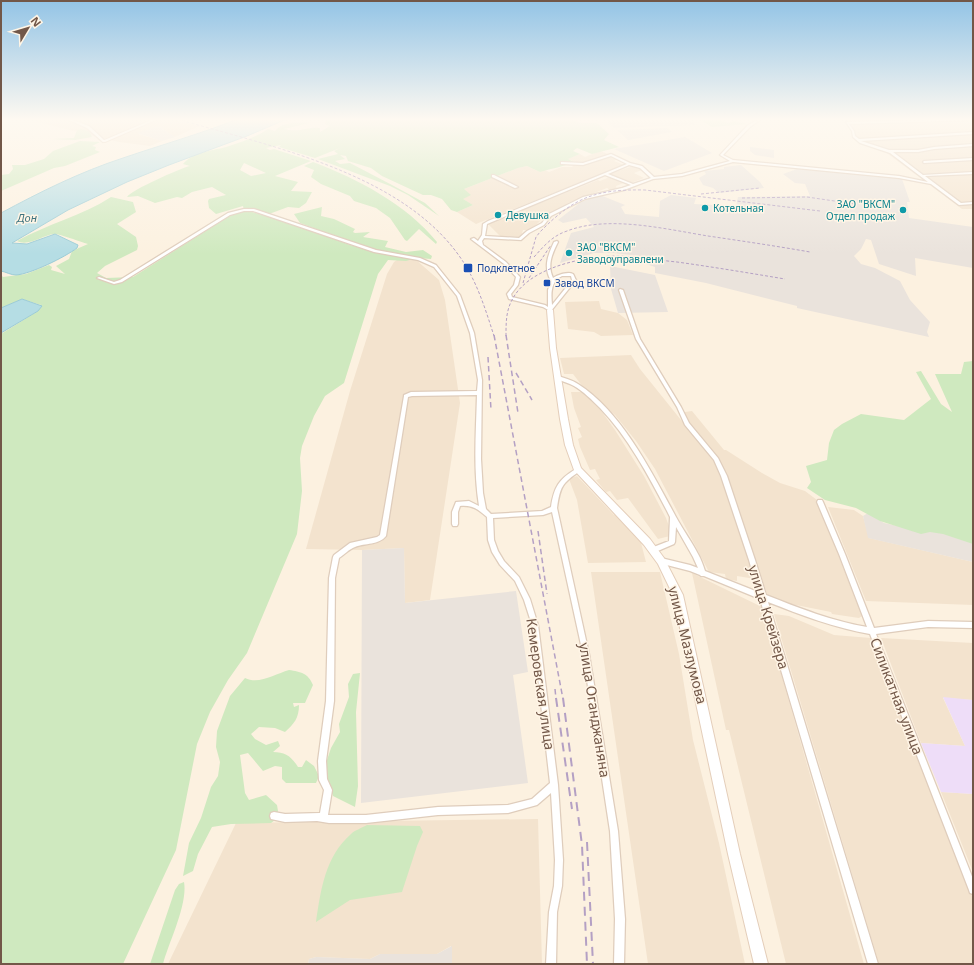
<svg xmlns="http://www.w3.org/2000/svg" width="974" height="965" font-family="'Noto Sans',sans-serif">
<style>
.residential{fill:#f3e3ce}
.industrial{fill:#eae3dc}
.education{fill:#eeddf8}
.green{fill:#cfe9bf;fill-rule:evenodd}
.water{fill:#b5dde4;stroke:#9bccd6}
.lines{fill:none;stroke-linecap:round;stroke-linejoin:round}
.street-casing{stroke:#dfcdbc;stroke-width:2.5}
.secondary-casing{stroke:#e4ceba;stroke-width:2}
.street{fill:#fff;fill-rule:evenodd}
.secondary{fill:#fff;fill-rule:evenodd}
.rail-far2{stroke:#b4a0c4;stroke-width:1;stroke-dasharray:3 2;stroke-linecap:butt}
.rail-far1{stroke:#b4a0c4;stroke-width:1.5;stroke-dasharray:5.5 3.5;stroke-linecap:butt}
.rail{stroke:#b4a0c4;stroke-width:2;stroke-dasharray:9 6;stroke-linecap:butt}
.culture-dot{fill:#0f9aa8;stroke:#fff5e6;stroke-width:1.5}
.transit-dot{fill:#1a4fb4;stroke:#fff5e6;stroke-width:1.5}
.labels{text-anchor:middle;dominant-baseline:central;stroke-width:3;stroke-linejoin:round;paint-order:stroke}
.far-culture-label{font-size:10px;fill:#0d838f;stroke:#fff5e6;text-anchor:start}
.far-transit-label{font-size:10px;fill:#164399;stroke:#fff5e6;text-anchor:start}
.far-water-label{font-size:11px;font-style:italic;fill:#3f737f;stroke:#fff5e6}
.near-street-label{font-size:14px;fill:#725748;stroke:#fff5e6}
</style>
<rect width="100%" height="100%" fill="#fcf1e0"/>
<path class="residential" d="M 25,119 L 172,119 L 199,126 L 175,137 L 158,126 L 138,134 L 162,141 L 150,146 L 119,142 Z
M 843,119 L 973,119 L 973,209 L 962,209 L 884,151 L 862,144 L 854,139 L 849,124 Z
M 600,151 L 608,154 L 581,164 L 567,159 L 580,154 L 585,157 Z
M 610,156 L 618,159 L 614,161 L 624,165 L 476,224 L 457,212 L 473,205 L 462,199 L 464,189 L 518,168 L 527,166 L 540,172 L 545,170 L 549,172 L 562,167 L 572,167 L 574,165 L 582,166 Z
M 633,166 L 642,170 L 634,173 L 644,178 L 631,183 L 610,174 Z
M 612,176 L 626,182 L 616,186 L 617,189 L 611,191 L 607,188 L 568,203 L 564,207 L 546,215 L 531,230 L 523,230 L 521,237 L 500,236 L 488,224 L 598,180 L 600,181 Z
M 401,257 L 415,259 L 439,280 L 445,300 L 460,403 L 430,600 L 405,603 L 404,548 L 362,550 L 306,549 L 350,391 L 387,274 L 394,262 Z
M 599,301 L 601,309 L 618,313 L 627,320 L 633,335 L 601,336 L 594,332 L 568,329 L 565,302 Z
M 631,355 L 640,369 L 714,461 L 739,527 L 755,579 L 737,576 L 737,581 L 726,579 L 725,574 L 709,572 L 655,469 L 636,441 L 615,415 L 583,387 L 573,374 L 564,374 L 560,358 Z
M 571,392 L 584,392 L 592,398 L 615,430 L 644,476 L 666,518 L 670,529 L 670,536 L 658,539 L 628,498 L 617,500 L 610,491 L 606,492 L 596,480 L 600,479 L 595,469 L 590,470 L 580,447 L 578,439 L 582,437 L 578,428 L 581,427 L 574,408 Z
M 692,411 L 724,450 L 726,450 L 762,473 L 780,483 L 805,491 L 817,500 L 862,616 L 859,618 L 832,614 L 831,612 L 781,602 L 768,597 L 724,470 L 713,452 L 689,423 L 685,415 L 685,412 Z
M 577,476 L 614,515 L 616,515 L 640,539 L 646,562 L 588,563 L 577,500 L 569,479 Z
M 828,507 L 854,510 L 863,516 L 869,538 L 973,562 L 973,605 L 866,601 Z
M 591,572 L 660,572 L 679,654 L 693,740 L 719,843 L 745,964 L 648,964 Z
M 692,573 L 762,607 L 864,964 L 786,964 L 729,730 L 726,730 Z
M 774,614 L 789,616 L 834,635 L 871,638 L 973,898 L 973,964 L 879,964 Z
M 881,638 L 973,643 L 973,700 L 943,698 L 965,746 L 921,743 Z
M 941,792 L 973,794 L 973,872 Z
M 538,819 L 542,964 L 452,964 L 451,946 L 437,954 L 380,954 L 370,959 L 316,957 L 309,959 L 308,964 L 168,964 L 236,823 Z"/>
<path class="industrial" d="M 604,119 L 687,119 L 696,125 L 614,128 Z
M 158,126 L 175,137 L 162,141 L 137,133 Z
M 667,128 L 672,132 L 628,140 L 617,130 Z
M 685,137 L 712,153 L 664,171 L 614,149 Z
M 750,147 L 774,150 L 774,158 L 755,155 L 750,151 Z
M 741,165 L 760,182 L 764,188 L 719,193 L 713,188 L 703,185 L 699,178 L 706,174 L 704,171 L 724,169 L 724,167 Z
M 797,169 L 902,179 L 910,202 L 907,202 L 909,218 L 973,227 L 973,268 L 915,258 L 916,276 L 879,264 L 871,240 L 866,239 L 861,249 L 854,256 L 861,264 L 875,268 L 900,281 L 910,300 L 930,322 L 927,332 L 929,337 L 797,308 L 797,306 L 706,283 L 655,273 L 655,267 L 643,263 L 640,256 L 614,253 L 594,253 L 560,263 L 571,233 L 594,227 L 586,218 L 563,223 L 558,220 L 581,202 L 600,195 L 625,205 L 621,207 L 625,214 L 659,217 L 660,201 L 671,195 L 696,198 L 694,204 L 736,206 L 738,197 L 810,196 L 805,184 L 795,183 L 783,174 Z
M 610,266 L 655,275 L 668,312 L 618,313 L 611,289 Z
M 868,513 L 884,523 L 907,528 L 948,533 L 973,541 L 973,562 L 868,538 L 863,516 Z
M 404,548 L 405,603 L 516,591 L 528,672 L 513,675 L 528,783 L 361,803 L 362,550 Z
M 452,946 L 452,964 L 308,964 L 309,959 L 316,957 L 370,959 L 380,954 L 437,954 Z"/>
<path class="education" d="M 943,697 L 973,700 L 973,794 L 941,792 L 921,743 L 965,746 Z"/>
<path class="green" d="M 326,119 L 336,119 L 337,121 L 341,119 L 570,119 L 581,123 L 597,123 L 609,134 L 604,140 L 619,147 L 592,154 L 577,148 L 573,151 L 580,154 L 568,159 L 574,162 C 563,167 552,168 540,172 L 527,166 L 518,168 L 464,189 L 471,195 L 463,199 L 473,205 L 457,212 L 451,210 L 442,199 L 431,195 L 423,195 L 382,176 L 371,168 L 348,161 L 346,156 L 340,155 L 345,159 L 335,161 L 340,164 L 350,163 L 392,185 L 425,203 L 439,216 L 408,195 L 390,186 L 318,159 L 338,154 L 334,151 L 340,148 L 315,158 L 279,147 L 281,145 L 266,148 L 270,150 L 274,149 L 311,161 L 275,176 L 298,182 L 291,191 L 312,192 L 306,203 L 299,208 L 288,207 L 269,214 L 244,210 L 243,206 L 216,214 L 209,208 L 208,201 L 209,199 L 226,195 L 212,187 L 192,192 L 182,198 L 177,197 L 155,203 L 138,196 L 127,197 C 131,190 181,168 190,166 L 183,164 C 194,151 214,151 229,146 C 242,142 256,137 268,129 L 275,131 C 281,122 299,122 309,123 L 284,129 C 300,133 308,126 320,128 L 320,132 L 330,126 L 325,124 ZM 244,163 L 266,173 L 251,176 L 240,170 Z
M 699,119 L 720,119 L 727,123 L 734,121 L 747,124 L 712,127 Z
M 81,129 L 89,131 L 92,137 L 75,140 L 52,139 L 74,138 L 77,130 Z
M 80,141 L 100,142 L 92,146 L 96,147 L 95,150 L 100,152 L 65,166 L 54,168 L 1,191 L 1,175 L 9,174 L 13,169 L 12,165 L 25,165 L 44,159 L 53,151 Z
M 313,162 C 358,179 406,204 437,242 L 436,244 L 419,229 L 407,241 L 405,240 L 390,218 L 376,208 L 354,201 L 350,196 L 321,184 L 311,177 L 314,170 L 304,166 Z
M 111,197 L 133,202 L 136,212 L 117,224 L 136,237 L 138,246 L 137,250 L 105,266 L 97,273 L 106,278 L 133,277 L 234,213 L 249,211 L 308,229 L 350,245 L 379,253 L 413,259 L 406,261 L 388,260 L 378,274 L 344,383 L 325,396 L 314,416 L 302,446 L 300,458 L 302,491 L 297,534 L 247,653 L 228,680 L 210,712 L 197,744 L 176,850 L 123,964 L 1,964 L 1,334 L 38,311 L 41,305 L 22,299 L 1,308 L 1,275 L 3,277 L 26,274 L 49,265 L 52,267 L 51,270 L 65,274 L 56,266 L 69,259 L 72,251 L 88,244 C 80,242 61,234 54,234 C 43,235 28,247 17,241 C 47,224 82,216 111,197 Z
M 322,207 L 321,216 L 334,219 L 355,229 L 353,232 L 355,233 L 370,232 L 363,237 L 388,241 L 385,247 L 406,252 L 423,250 L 432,256 L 431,259 C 385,257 343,239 300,223 L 294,214 Z
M 973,361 L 973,544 L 943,534 L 930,532 L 921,534 L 880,521 L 856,508 L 825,500 L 807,488 L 811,482 L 806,466 L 827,460 L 829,443 L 834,430 L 842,424 L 861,414 L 904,420 L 931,399 L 916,372 L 921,371 L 941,404 L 952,412 L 935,374 L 961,374 L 964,362 Z
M 289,670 C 301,672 308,673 313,685 L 305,703 L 293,703 L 294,707 L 299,705 C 299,718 294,724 285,732 L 275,728 L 259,727 L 251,734 L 255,739 L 266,745 L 278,741 L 280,746 L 273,752 C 285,752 291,756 298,767 L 302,767 L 306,760 L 314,766 L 319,776 L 316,783 L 286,783 L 282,779 L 282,767 L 275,766 L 263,771 L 248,753 L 240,755 L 245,793 L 249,800 L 266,795 L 277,805 L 279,817 L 271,823 L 231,824 L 212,827 L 198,854 L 193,871 L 183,876 L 189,843 L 201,818 L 211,787 L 218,776 L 220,762 L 216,747 L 217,731 L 230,696 L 245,678 C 259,685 275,674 289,670 Z
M 360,673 L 356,712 L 358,786 L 355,807 L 333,796 L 324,769 L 331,748 L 340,732 L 339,724 L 349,697 L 348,684 L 353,674 Z
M 367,825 L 420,826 L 423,832 L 417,846 L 402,892 L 350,900 L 316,922 C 321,889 325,857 351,834 C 355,830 362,828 367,825 Z
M 184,882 C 188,904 169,942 163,964 L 150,964 L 175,890 L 179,884 Z"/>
<path class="water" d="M 238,119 L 287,119 L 247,136 L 169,165 L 127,182 L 68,210 L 12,243 L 27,244 L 55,234 L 78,245 L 77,248 C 65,257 31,274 16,275 C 11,275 6,272 1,271 L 1,213 C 40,192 80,172 123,158 C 161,145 200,134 238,119 Z
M 22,299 L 42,306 L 38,311 L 1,333 L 1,308 Z"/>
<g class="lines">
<defs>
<path id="street" d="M 67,119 L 70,119 L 89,126 L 105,141 L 103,142 L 87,128 Z
M 759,119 L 761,119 L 750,127 L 723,155 L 733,160 L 899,176 L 928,182 L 890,153 L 860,143 L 853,137 L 852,131 L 846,122 L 973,119 L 973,120 L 849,124 L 854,131 L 855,136 L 859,139 L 973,132 L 973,134 L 861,141 L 889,150 L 918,150 L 934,147 L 973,144 L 973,146 L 934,149 L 918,152 L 893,152 L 923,175 L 973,172 L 973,174 L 925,176 L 961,203 L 973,202 L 973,204 L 959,205 L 931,184 L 899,178 L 733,162 L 682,176 L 653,179 L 624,190 L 585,199 L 551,216 L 544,225 L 529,233 L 521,240 L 484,238 L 482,241 L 483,245 L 506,262 L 520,277 L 518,285 L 511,294 L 512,297 L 545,305 L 548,307 L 548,290 L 551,281 C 543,267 548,255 554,242 L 557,241 L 558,242 C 552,254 547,265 553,278 C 557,275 568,271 573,274 C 574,275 575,279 576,280 L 551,311 L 550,311 L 543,307 L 509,299 L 507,294 L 514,285 L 516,277 L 504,264 L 471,239 L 474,238 L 478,241 L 482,235 L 483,224 L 488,221 L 627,164 L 611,156 L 583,165 L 562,164 L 561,164 L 561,162 L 583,163 L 611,154 L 630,163 L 642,166 L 654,177 L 682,174 L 730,161 L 720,155 L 748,125 ZM 629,165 L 640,168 L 651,178 L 633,184 L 608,174 ZM 605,175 L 631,185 L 622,188 L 583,197 L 549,214 L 542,223 L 527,231 L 519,238 L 485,236 L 487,224 ZM 562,276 L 571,276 L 572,280 L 552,305 C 551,294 550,282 562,276 Z
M 973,158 L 973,160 L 924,163 L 923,162 L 924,161 Z
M 492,175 L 494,175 L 518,187 L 515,188 L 492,177 Z
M 244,209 L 254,209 L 376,250 L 420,258 L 436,265 L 460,295 L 474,333 L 482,380 L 481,459 L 483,493 L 486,509 L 491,514 L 542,511 L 551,507 C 554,487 559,479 576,469 L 578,468 L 581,470 L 580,471 C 562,483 560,487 557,508 L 589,654 L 618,831 L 625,919 L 624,964 L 614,964 L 615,919 L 610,831 L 583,654 L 552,512 L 543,515 L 493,518 L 494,540 L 498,551 L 504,561 L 519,577 L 530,599 L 538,625 L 558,785 L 563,860 L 562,886 L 557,912 L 556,964 L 546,964 L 549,912 L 554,886 L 555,860 L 551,793 L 537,805 L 508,813 L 438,815 L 366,823 L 329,823 L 317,821 L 285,822 L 271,819 L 270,816 L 271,813 L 274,812 L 285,814 L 320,813 L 324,790 L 319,780 L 318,761 L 326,701 L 329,578 L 333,557 L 334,555 L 350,543 L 377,537 L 380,535 L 404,396 L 404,395 L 411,392 L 477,391 L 478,380 L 470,333 L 457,296 L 434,267 L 418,260 L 374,252 L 253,211 L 244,211 L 230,215 L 122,282 L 114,284 L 97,278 L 99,277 L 114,282 L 120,280 L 228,213 ZM 477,395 C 476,432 473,469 479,506 L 469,501 L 456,502 L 452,512 L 452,524 L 453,526 L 457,526 L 458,524 L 458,512 L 460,506 C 472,505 478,509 487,517 L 488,540 L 492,552 L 500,565 L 515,581 L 524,600 L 532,625 L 550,783 L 532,799 L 508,805 L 438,807 L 366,815 L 328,815 L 332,790 L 327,779 L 326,761 L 334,701 L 335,578 L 339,558 C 344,555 349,549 355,547 C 365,543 379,545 386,536 L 408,397 L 412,396 Z
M 620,289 L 623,290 L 640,339 L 681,407 L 689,423 L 718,458 L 727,476 L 755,560 L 766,595 C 799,608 832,621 867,627 L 839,554 L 817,502 L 818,500 L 822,500 L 823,502 L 845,554 L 874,628 L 928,621 L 973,622 L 973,628 L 928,627 L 876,634 L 973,879 L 973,894 L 970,893 L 969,890 L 870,634 C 835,628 801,615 768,602 L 878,964 L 868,964 L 760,599 L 704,576 L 701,576 L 700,575 L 690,571 L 659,563 L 658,561 L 659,559 L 661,558 L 690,565 L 698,568 L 693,557 L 676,527 L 675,542 L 674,544 L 653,553 L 651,552 L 650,550 L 651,548 L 669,541 L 670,517 L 667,511 C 648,475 628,437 600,408 C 592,400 583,391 574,386 C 569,383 562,381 556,379 L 556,378 L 558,376 C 564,378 572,380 578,384 C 622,412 652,473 676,517 C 683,530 692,542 698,554 C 701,559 703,565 705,571 L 758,592 L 749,560 L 721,476 L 714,460 L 685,425 L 677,407 L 636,339 L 619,290 Z"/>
<path id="secondary" d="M 154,119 L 158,119 L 105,142 L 102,141 Z
M 550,308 L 553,310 L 556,348 L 568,419 L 573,445 L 581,468 L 650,539 L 664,558 L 683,595 L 740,854 L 768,964 L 754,964 L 728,854 L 673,595 L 658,564 L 644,545 L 574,470 L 565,445 L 560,419 L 550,348 L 547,310 Z"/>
</defs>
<use href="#street" class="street-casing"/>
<use href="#secondary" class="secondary-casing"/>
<use href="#street" class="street"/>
<use href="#secondary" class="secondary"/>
<path class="rail-far2" d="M 177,119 C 273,147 407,174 464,263 C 478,285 486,311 494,336
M 701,194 L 760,188
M 742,198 L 807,197 L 855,204
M 534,257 C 544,246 552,236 567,231 C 608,215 665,229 708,236 C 742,241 776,246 810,252
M 529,278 L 551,245
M 523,283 L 536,237 L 540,232 C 574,197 596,189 645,190 L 820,211
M 506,336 C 506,323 506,311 512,300 C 528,268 581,257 614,256 C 635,256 656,260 677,262 C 713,267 749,273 785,279"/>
<path class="rail-far1" d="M 494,335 L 563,699
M 506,335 L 518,413
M 488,357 L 491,410
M 516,373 L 532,400
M 538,531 L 547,594
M 555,689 L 556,699"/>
<path class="rail" d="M 556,698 L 572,809
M 563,698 L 582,845 L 587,964
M 587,842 L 593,964"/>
</g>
<linearGradient id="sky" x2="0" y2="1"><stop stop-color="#93c4e6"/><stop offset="0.47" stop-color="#fef9f1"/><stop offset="1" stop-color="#fef9f1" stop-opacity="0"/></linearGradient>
<rect width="974" height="254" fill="url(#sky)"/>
<g class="culture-dot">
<circle cx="705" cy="208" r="4"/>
<circle cx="903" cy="210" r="4"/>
<circle cx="498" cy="215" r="4"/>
<circle cx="569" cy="253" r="4"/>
</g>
<g class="transit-dot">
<rect x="463" y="263" width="10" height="10" rx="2"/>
<rect x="543" y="279" width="8" height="8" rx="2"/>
</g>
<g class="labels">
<g class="far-culture-label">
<text x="895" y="204" text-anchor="end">ЗАО "ВКСМ"<tspan x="895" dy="12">Отдел продаж</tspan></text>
<text x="713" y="208">Котельная</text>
<text x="506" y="215">Девушка</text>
<text x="577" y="247">ЗАО "ВКСМ"<tspan x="577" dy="12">Заводоуправлени</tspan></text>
</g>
<g class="far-transit-label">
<text x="477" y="268">Подклетное</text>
<text x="555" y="283">Завод ВКСМ</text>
</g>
<g class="far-water-label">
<text x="27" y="217">Дон</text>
</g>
<g class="near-street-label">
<text transform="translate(769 617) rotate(73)">улица Крейзера</text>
<text transform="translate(688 645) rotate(76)">улица Мазлумова</text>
<text transform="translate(541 684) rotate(82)">Кемеровская улица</text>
<text transform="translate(897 696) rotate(69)">Силикатная улица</text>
<text transform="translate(595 710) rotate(81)">улица Оганджаняна</text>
</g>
</g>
<rect width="974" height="965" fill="none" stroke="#725748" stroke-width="4"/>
<g transform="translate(28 28) rotate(52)" stroke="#fff5e6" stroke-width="3" paint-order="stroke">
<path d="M0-3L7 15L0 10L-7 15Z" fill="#725748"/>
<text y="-6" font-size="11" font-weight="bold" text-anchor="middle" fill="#725748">N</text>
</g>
</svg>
